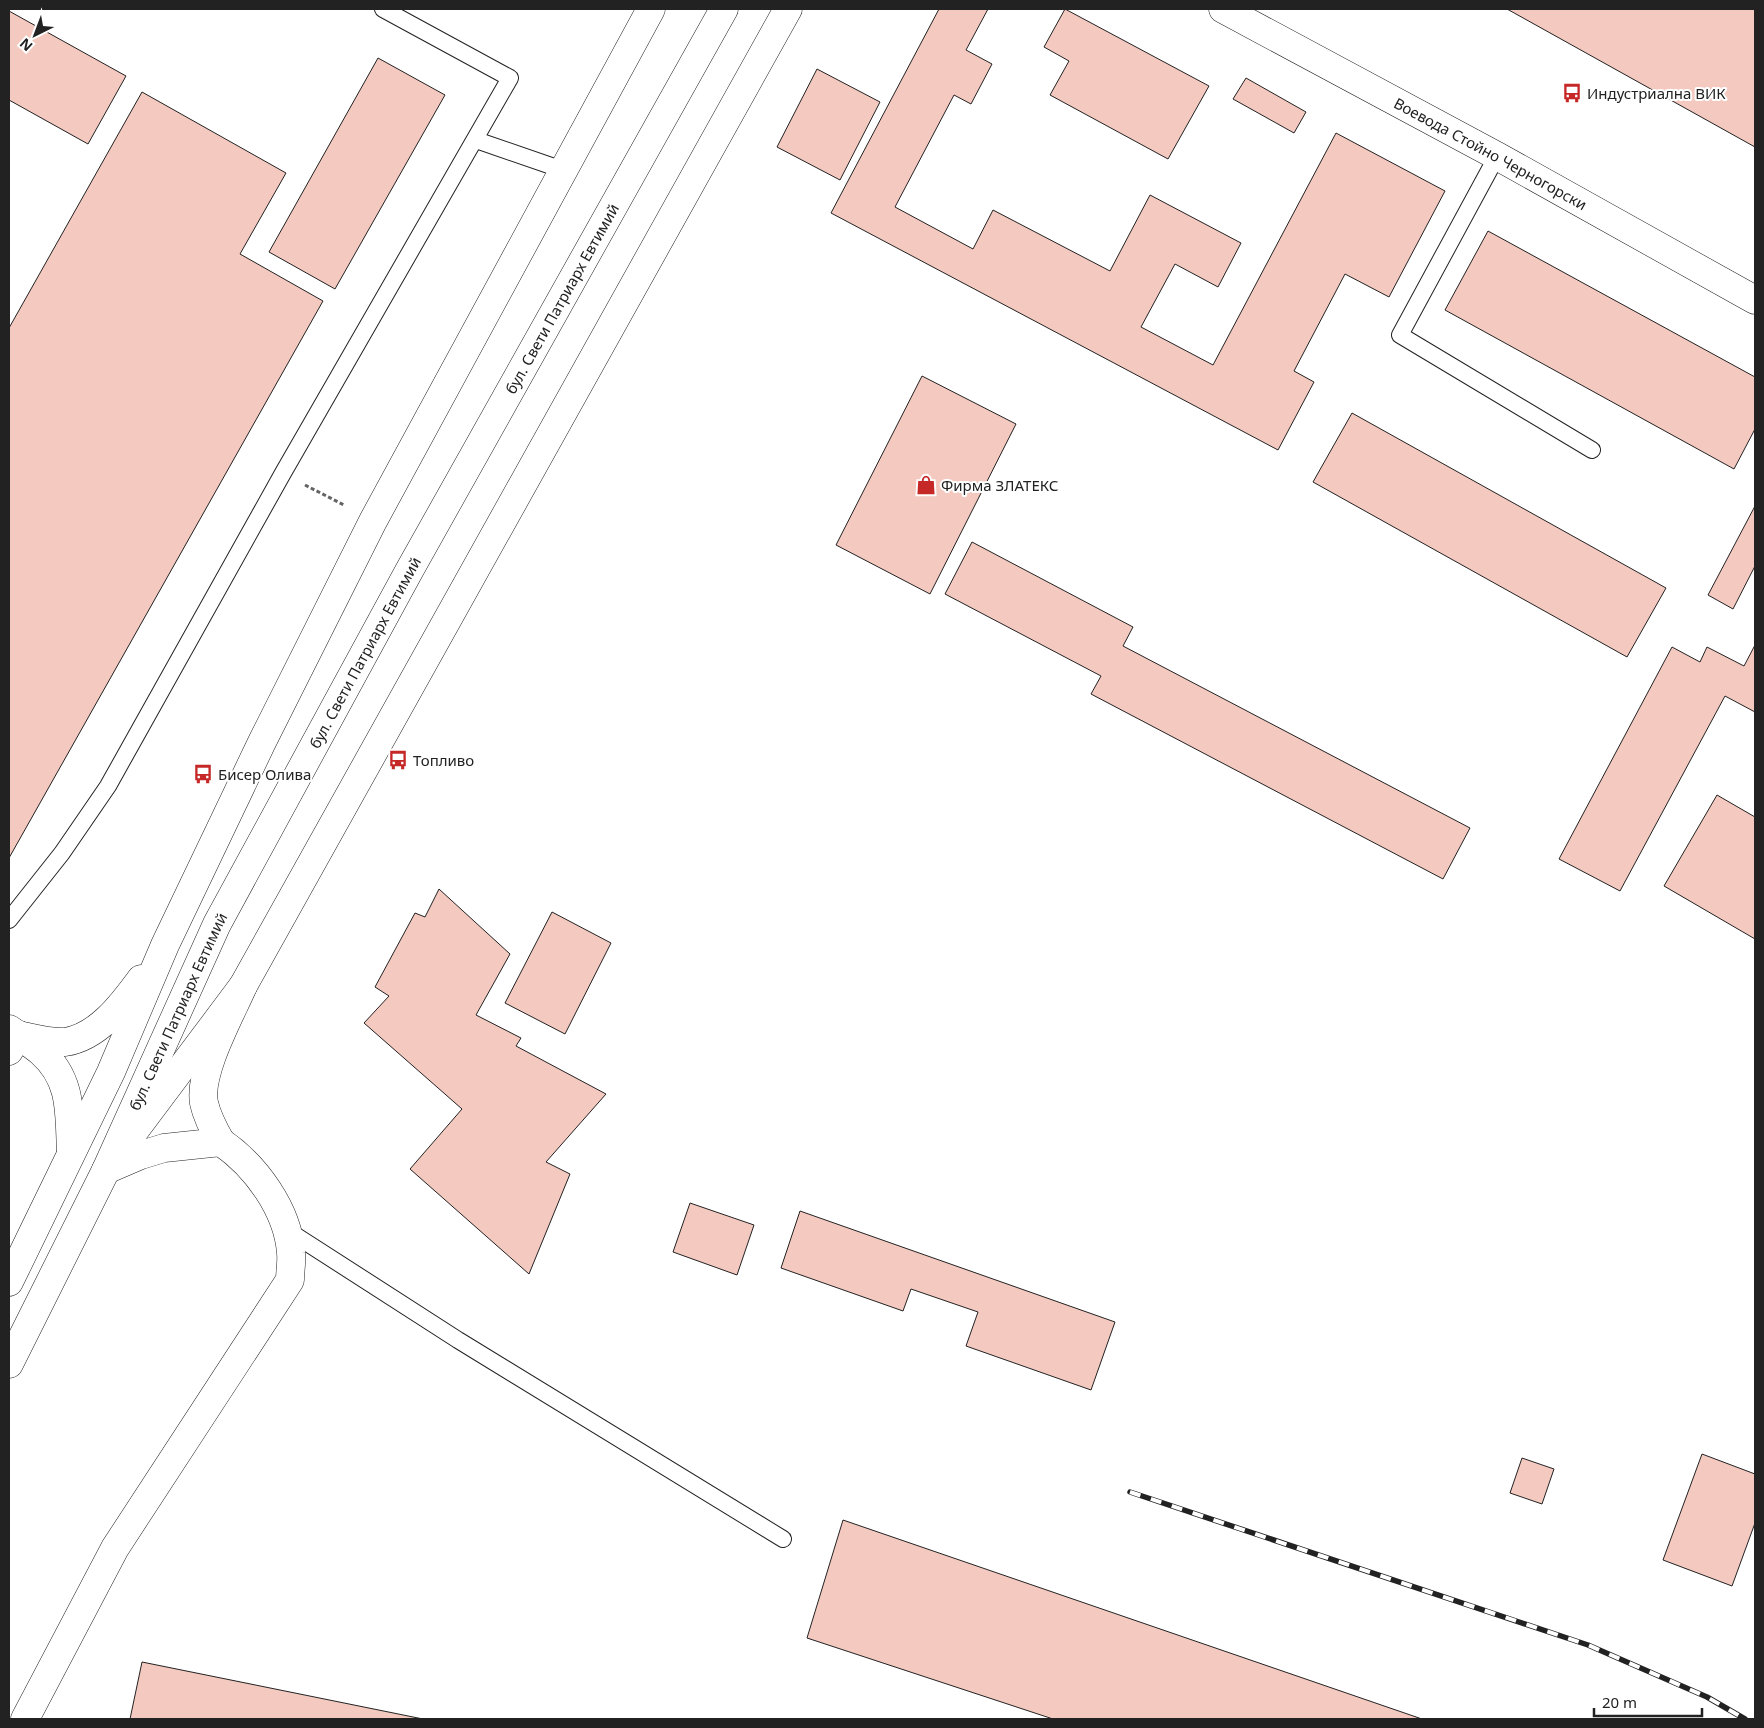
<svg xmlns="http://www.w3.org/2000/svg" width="1764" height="1728" font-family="'Noto Sans',sans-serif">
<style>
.building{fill:#f3c9c0;stroke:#222}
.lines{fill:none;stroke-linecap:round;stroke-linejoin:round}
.lane-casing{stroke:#222;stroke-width:18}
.street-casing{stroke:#222;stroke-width:29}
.secondary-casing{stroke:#222;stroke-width:29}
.primary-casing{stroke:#222;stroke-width:29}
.path{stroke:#646464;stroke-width:3;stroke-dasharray:4 2.5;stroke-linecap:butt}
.lane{stroke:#fff;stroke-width:16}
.street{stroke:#fff;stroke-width:28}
.secondary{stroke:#fff;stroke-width:28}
.primary{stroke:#fff;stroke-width:28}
.rail-casing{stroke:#222;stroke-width:5.5}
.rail{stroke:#fff;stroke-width:4;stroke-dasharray:11;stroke-linecap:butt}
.labels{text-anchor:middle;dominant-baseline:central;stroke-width:4;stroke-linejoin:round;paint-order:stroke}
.poi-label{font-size:15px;fill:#222;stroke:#fff;text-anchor:start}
.street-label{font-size:15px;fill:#222;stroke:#fff}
</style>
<rect width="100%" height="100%" fill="#fff"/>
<path class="building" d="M 939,9 L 988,9 L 966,50 L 992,64 L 971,104 L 954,95 L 895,207 L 973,249 L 993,210 L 1110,271 L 1150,195 L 1241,243 L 1218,287 L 1175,264 L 1141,327 L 1213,365 L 1336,133 L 1445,191 L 1389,297 L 1345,274 L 1294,371 L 1314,382 L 1278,450 L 831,213 Z
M 1065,9 L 1209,86 L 1168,159 L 1050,95 L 1069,61 L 1044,47 Z
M 1507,9 L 1755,9 L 1755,147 Z
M 9,11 L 126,76 L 88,144 L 9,100 Z
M 378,58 L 445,95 L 335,289 L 269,252 Z
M 817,69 L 880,102 L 840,180 L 777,147 Z
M 1246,78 L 1306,112 L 1294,133 L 1233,99 Z
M 142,92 L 286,173 L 240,254 L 323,301 L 9,858 L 9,328 Z
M 1488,231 L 1755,377 L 1755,429 L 1734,469 L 1445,310 Z
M 922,376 L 1016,424 L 930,594 L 836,545 Z
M 1352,413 L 1666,588 L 1627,657 L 1313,482 Z
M 1755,506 L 1755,566 L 1733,609 L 1708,595 Z
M 972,542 L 1133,627 L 1123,646 L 1470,828 L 1443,879 L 1091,694 L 1101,676 L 945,594 Z
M 1755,645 L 1755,712 L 1725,696 L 1620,891 L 1559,859 L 1672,647 L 1700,662 L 1707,647 L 1744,666 Z
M 1717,795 L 1755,817 L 1755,939 L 1664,886 Z
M 439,889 L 510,954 L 476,1015 L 521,1038 L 516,1046 L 606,1094 L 546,1162 L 570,1174 L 529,1274 L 410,1169 L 462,1109 L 364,1023 L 389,996 L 375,987 L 415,913 L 425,917 Z
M 552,912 L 611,943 L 565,1034 L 505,1003 Z
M 690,1203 L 754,1225 L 737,1275 L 673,1252 Z
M 800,1211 L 1115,1322 L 1091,1390 L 966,1346 L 978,1312 L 911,1289 L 903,1311 L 781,1268 Z
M 1702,1454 L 1755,1474 L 1755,1523 L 1732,1586 L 1663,1560 Z
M 1522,1458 L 1554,1469 L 1542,1504 L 1510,1493 Z
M 843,1520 L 1422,1719 L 1053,1719 L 807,1638 Z
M 142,1662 L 423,1719 L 130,1719 Z"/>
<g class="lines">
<defs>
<path id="lane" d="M 476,140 L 563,170
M 1497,156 L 1400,335 L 1592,450
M 9,920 L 62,853 L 108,786 L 283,473 L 510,78 L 383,9
M 287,1230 L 458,1340 L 783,1539"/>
<path id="street" d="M 9,1029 L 18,1035 L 9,1051
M 123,1146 L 243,986 L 788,9
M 25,1719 L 115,1548 L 290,1280 C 290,1271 292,1262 291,1253 C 288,1210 256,1166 221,1142"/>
<g id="secondary">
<path id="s1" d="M 1223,9 L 1497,156 L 1755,300"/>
</g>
<g id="primary">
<path d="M 18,1035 C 33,1038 50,1043 65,1042 C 98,1037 122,1005 141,979"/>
<path d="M 19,1035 C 26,1041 34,1046 41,1052 C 73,1080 69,1114 71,1153"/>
<path d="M 106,1170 L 141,1155 L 164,1148 L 221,1142 C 214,1130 207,1117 204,1103 C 198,1072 231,1014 243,986"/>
<path d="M 9,1282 L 111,1072 L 165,945 L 262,742 L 373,521 L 651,9"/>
<path id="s2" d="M 9,1364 L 106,1170 L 217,924 L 409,571 L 724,9"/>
</g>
</defs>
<use href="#lane" class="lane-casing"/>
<use href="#street" class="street-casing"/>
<use href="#secondary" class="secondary-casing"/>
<use href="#primary" class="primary-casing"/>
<path class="path" d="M 305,485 L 344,505"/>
<use href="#lane" class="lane"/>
<use href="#street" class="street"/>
<use href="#secondary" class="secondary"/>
<use href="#primary" class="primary"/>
<defs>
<path id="rail" d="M 1130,1492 L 1588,1645 L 1707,1697 L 1745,1719"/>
</defs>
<use href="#rail" class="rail-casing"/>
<use href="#rail" class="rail"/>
</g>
<defs>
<symbol id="bus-bare" viewBox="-9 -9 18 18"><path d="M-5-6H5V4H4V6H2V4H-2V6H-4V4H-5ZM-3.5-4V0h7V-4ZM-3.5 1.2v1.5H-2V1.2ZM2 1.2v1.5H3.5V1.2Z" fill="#c62828" stroke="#fff" stroke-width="2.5" paint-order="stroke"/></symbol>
<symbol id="shop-bare" viewBox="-9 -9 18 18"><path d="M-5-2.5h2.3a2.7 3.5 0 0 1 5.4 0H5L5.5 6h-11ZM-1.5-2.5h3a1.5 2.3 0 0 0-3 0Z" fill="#c62828" stroke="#fff" stroke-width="2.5" paint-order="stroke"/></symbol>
</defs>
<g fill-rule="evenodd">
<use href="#bus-bare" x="1558" y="79" width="28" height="28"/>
<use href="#shop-bare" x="912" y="471" width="28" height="28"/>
<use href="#bus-bare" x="384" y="746" width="28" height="28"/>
<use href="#bus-bare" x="189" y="760" width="28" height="28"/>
</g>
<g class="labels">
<g class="poi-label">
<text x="1587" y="93">Индустриална ВИК</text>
<text x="941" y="485">Фирма ЗЛАТЕКС</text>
<text x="413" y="760">Топливо</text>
<text x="218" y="774">Бисер Олива</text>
</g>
<g class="street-label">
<text stroke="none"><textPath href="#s1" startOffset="304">Воевода Стойно Черногорски</textPath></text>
<text stroke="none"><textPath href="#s2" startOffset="1201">бул. Свети Патриарх Евтимий</textPath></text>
<text stroke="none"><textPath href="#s2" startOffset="796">бул. Свети Патриарх Евтимий</textPath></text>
<text stroke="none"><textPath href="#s2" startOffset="391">бул. Свети Патриарх Евтимий</textPath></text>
</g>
</g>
<rect width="1764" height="1728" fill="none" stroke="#222222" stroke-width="20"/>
<g transform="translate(35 35) rotate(222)" stroke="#ffffff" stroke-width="4" paint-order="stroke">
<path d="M0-4L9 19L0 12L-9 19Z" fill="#222222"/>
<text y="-8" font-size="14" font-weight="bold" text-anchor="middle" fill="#222222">N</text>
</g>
<path d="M1594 1708v8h108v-8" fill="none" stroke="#222222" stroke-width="2.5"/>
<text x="1602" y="1708" font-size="15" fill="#222222" stroke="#ffffff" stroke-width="4" paint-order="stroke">20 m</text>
</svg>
